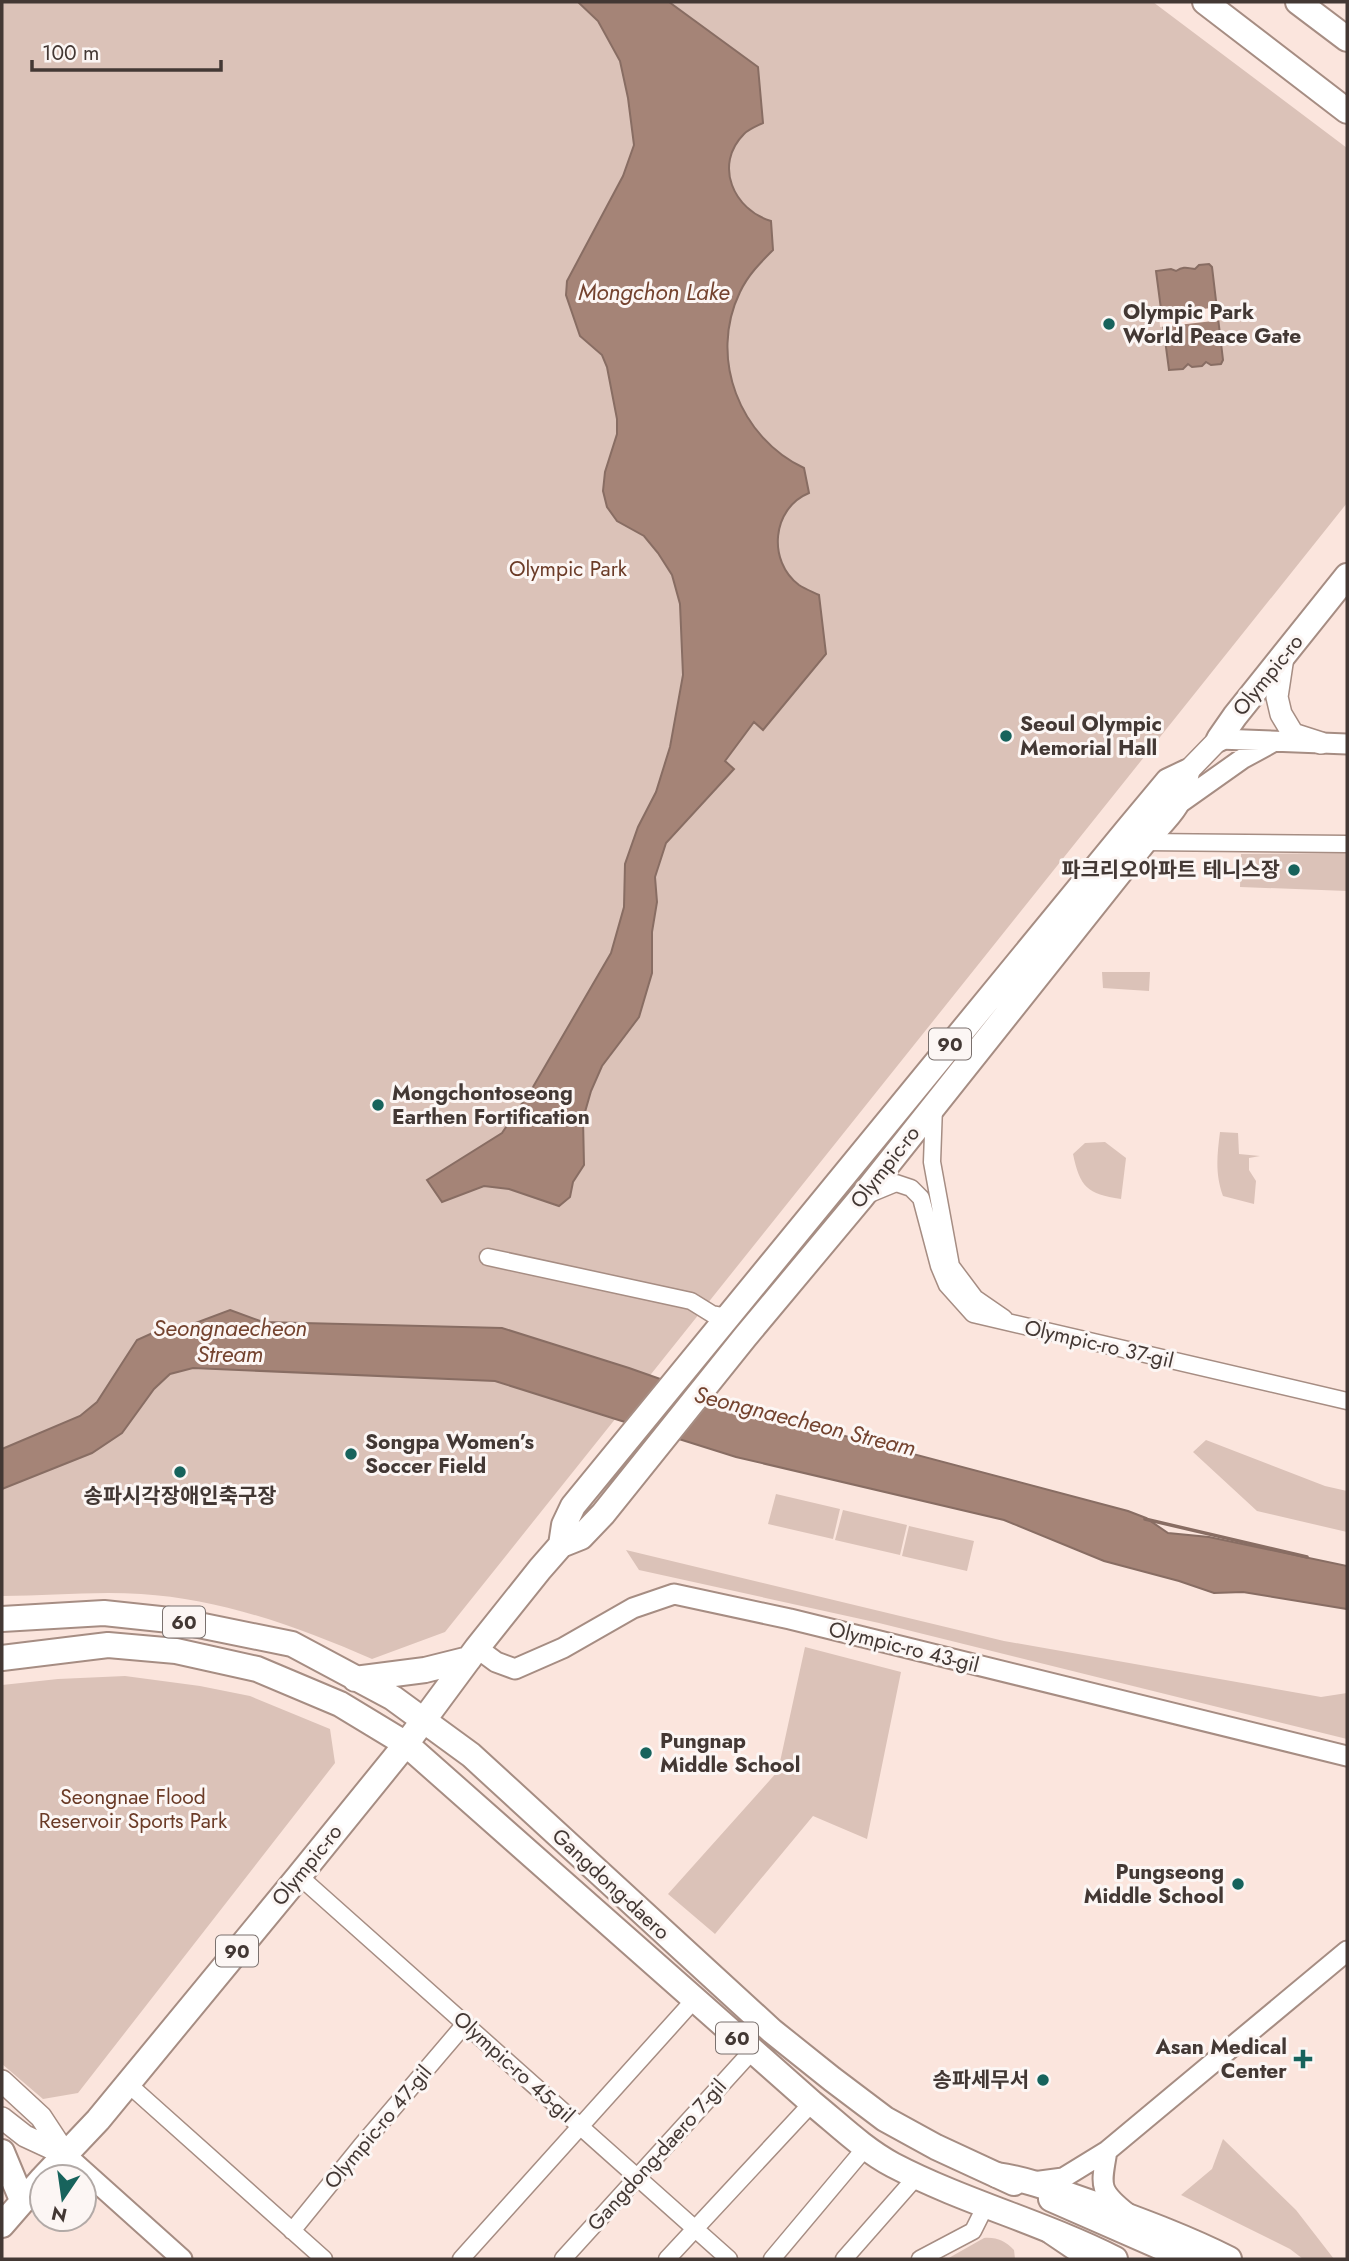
<svg xmlns="http://www.w3.org/2000/svg" width="1349" height="2261" font-family="Jost,'Noto Sans KR',sans-serif">
<style>
.green{fill:#dbc2b8}
.water{fill:#a58477;stroke:#886d63;stroke-width:2}
.pier{fill:#fbe5dd}
.lines{fill:none;stroke-linecap:round;stroke-linejoin:round}
.stream{stroke:#886d63;stroke-width:3.5}
.minor-casing{stroke:#a68d83;stroke-width:19}
.tertiary-casing{stroke:#a68d83;stroke-width:23}
.secondary-casing{stroke:#a68d83;stroke-width:24}
.primary-casing{stroke:#a68d83;stroke-width:28}
.trunk-casing{stroke:#a68d83;stroke-width:28}
.minor{stroke:#fff;stroke-width:16}
.tertiary{stroke:#fff;stroke-width:19}
.secondary{stroke:#fff;stroke-width:21}
.primary{stroke:#fff;stroke-width:24}
.trunk{stroke:#fff;stroke-width:24}
.poi-dot{fill:#17635c;stroke:#fcf6f4;stroke-width:2.5}
.labels{text-anchor:middle;dominant-baseline:central;stroke-width:6;stroke-linejoin:round;paint-order:stroke}
.shield{fill:#fcf6f4;stroke:#7a716e;stroke-width:2}
.shield-label{font-size:19px;font-weight:bold;fill:#433834}
.poi-label{font-size:21px;font-weight:bold;fill:#433834;stroke:#fcf6f4;text-anchor:start}
.park-label{font-size:21px;fill:#6b3b27;stroke:#fcf6f4}
.street-label{font-size:21px;fill:#433834;stroke:#fcf6f4}
.water-label{font-size:23px;font-style:italic;fill:#74432f;stroke:#fcf6f4}
</style>
<rect width="100%" height="100%" fill="#fbe5dd"/>
<path class="green" d="M 2,2 L 1153,2 L 1347,148 L 1347,503 L 445,1632 L 372,1659 C 298,1627 222,1599 141,1594 C 94,1591 48,1596 2,1596 Z
M 1347,853 L 1347,891 L 1240,887 L 1241,854 Z
M 1102,972 L 1150,972 L 1149,991 L 1103,988 Z
M 1220,1132 L 1238,1133 L 1239,1154 L 1260,1156 L 1249,1158 L 1249,1170 L 1256,1181 L 1254,1204 L 1223,1196 C 1215,1174 1217,1156 1220,1132 Z
M 1105,1142 L 1126,1158 L 1121,1199 C 1087,1194 1080,1187 1073,1154 L 1085,1143 Z
M 1206,1440 L 1325,1486 L 1347,1491 L 1347,1532 L 1257,1511 L 1193,1452 Z
M 776,1494 L 840,1509 L 833,1539 L 768,1524 Z
M 843,1510 L 907,1525 L 900,1555 L 835,1540 Z
M 909,1526 L 974,1541 L 967,1571 L 902,1556 Z
M 626,1550 L 1004,1641 L 1321,1697 L 1347,1693 L 1347,1739 L 879,1623 L 639,1570 Z
M 805,1647 L 901,1672 L 867,1839 L 813,1816 L 715,1934 L 668,1894 L 778,1771 Z
M 125,1676 L 200,1686 L 250,1696 L 330,1729 L 335,1763 L 78,2093 L 43,2099 L 2,2064 L 2,1685 L 58,1679 Z
M 1223,2139 L 1296,2210 L 1334,2259 L 1303,2259 L 1290,2249 L 1181,2195 L 1212,2169 Z
M 984,2238 C 997,2237 1005,2241 1014,2250 L 1015,2259 L 947,2259 Z"/>
<path class="water" d="M 578,2 L 669,2 L 758,67 L 763,123 C 757,126 749,129 744,134 C 713,165 734,210 771,221 L 773,250 C 760,263 748,275 740,292 C 708,358 740,438 804,468 L 809,493 C 772,508 767,561 799,585 C 805,589 813,592 819,595 L 826,654 L 763,730 L 754,722 L 725,761 L 734,769 L 666,843 L 655,877 L 657,902 L 652,932 L 652,973 L 639,1017 L 602,1066 L 591,1091 L 583,1119 L 584,1165 L 573,1182 L 570,1197 L 559,1206 L 509,1189 L 484,1186 L 442,1202 L 427,1180 L 502,1133 L 533,1087 L 611,953 L 624,907 L 625,864 L 638,827 L 656,792 L 670,747 L 683,675 L 680,604 L 672,575 L 658,553 L 644,536 L 617,521 L 607,507 L 603,491 L 605,472 L 617,434 L 617,419 L 607,367 L 602,355 L 580,336 L 566,295 L 567,281 L 623,176 L 634,145 L 628,98 L 620,61 L 598,21 Z
M 1209,264 L 1212,267 L 1223,360 L 1221,364 L 1211,365 L 1206,362 L 1202,366 L 1192,367 L 1188,364 L 1183,369 L 1169,370 L 1156,271 L 1171,269 L 1176,271 C 1184,266 1187,268 1195,269 L 1199,265 Z
M 230,1310 L 263,1322 L 502,1328 L 629,1368 L 751,1411 L 1128,1511 L 1146,1518 L 1168,1533 L 1209,1537 L 1347,1566 L 1347,1609 L 1243,1592 L 1214,1593 L 1179,1581 L 1104,1561 L 1004,1520 L 736,1457 L 495,1381 L 193,1368 L 170,1374 L 154,1389 L 122,1433 L 92,1453 L 2,1489 L 2,1449 L 80,1416 L 97,1402 L 137,1340 L 157,1331 L 177,1330 Z"/>
<path class="pier" d="M 1220,307 L 1222,320 L 1160,327 L 1159,314 Z"/>
<g class="lines">
<path class="stream" d="M 1145,1519 L 1307,1557"/>
<defs>
<path id="minor" d="M 1144,842 L 1347,844
M 934,1106 L 932,1162 L 951,1266 L 975,1298 L 1004,1318
M 867,1195 L 896,1183 L 911,1188 L 921,1198 L 939,1266 L 947,1285 L 973,1314 L 1347,1401
M 488,1257 L 691,1301 L 712,1314 L 728,1317
M 299,1876 L 729,2259
M 127,2083 L 324,2259
M 292,2231 L 361,2146 L 465,2024
M 461,2259 L 694,2000
M 563,2259 L 752,2051
M 667,2259 L 812,2103
M 772,2259 L 866,2147
M 844,2259 L 917,2176
M 920,2259 L 973,2231 L 985,2207"/>
<path id="tertiary" d="M 1219,739 L 1347,744
M 1177,805 L 1242,759 L 1273,742
M 477,1648 L 496,1662 L 515,1669 L 563,1648 L 633,1608 L 674,1594 L 790,1619 L 1347,1756
M 1107,2151 C 1101,2186 1098,2190 1127,2213
M 66,2155 L 182,2259
M 1033,2182 L 1063,2178 L 1107,2151 L 1347,1951"/>
<path id="secondary" d="M 1283,657 L 1277,697 L 1281,714 L 1293,734 L 1321,743
M 1187,772 L 1219,739
M 2,2081 L 41,2117 L 66,2155
M 2,2118 L 25,2136 L 66,2155"/>
<path id="primary" d="M 1205,2 L 1347,111
M 1298,2 L 1347,39
M 1219,739 L 1235,716 L 1347,576
M 561,1545 L 564,1525 L 573,1506 L 1127,830 L 1168,781 L 1187,772
M 2,1619 L 104,1613 L 179,1621 L 292,1644 L 393,1698 L 471,1755 L 772,2031 L 832,2079 L 885,2119 L 936,2147 L 1014,2183
M 2,1658 L 108,1645 L 176,1651 L 257,1669 L 340,1704 L 406,1744 L 812,2103 C 838,2124 863,2149 893,2165 C 964,2202 1044,2223 1115,2259
M 355,1679 L 425,1670 L 469,1659
M 2,2152 L 22,2200
M 44,2177 L 98,2120 L 299,1876 L 406,1744 L 477,1648 L 540,1569 L 561,1545 L 581,1537 L 603,1514 L 745,1337 L 861,1198 L 1144,842 C 1167,816 1181,808 1187,772
M 1051,2199 L 1188,2259
M 2,2225 L 42,2179"/>
<path id="trunk" d="M 997,2175 C 1031,2180 1062,2193 1095,2204 C 1141,2221 1185,2237 1229,2259
M 1052,2232 L 1092,2259"/>
</defs>
<use href="#minor" class="minor-casing"/>
<use href="#tertiary" class="tertiary-casing"/>
<use href="#secondary" class="secondary-casing"/>
<use href="#primary" class="primary-casing"/>
<use href="#trunk" class="trunk-casing"/>
<use href="#minor" class="minor"/>
<use href="#tertiary" class="tertiary"/>
<use href="#secondary" class="secondary"/>
<use href="#primary" class="primary"/>
<use href="#trunk" class="trunk"/>
</g>
<g class="poi-dot">
<circle cx="1109" cy="324" r="7"/>
<circle cx="1006" cy="736" r="7"/>
<circle cx="1294" cy="870" r="7"/>
<circle cx="378" cy="1105" r="7"/>
<circle cx="351" cy="1454" r="7"/>
<circle cx="180" cy="1472" r="7"/>
<circle cx="646" cy="1753" r="7"/>
<circle cx="1238" cy="1884" r="7"/>
<path d="M1299.5 2048.5h7v7h7v7h-7v7h-7v-7h-7v-7h7z"/>
<circle cx="1043" cy="2080" r="7"/>
</g>
<g class="labels">
<g class="shield">
<rect x="929" y="1028.5" width="42" height="31" rx="5"/>
<rect x="163" y="1606.5" width="42" height="31" rx="5"/>
<rect x="216" y="1935.5" width="42" height="31" rx="5"/>
<rect x="716" y="2022.5" width="42" height="31" rx="5"/>
</g>
<g class="shield-label">
<text x="950" y="1044">90</text>
<text x="184" y="1622">60</text>
<text x="237" y="1951">90</text>
<text x="737" y="2038">60</text>
</g>
<g class="poi-label">
<text x="1123" y="312">Olympic Park<tspan x="1123" dy="24">World Peace Gate</tspan></text>
<text x="1020" y="724">Seoul Olympic<tspan x="1020" dy="24">Memorial Hall</tspan></text>
<text x="1280" y="870" text-anchor="end">파크리오아파트 테니스장</text>
<text x="392" y="1093">Mongchontoseong<tspan x="392" dy="24">Earthen Fortification</tspan></text>
<text x="365" y="1442">Songpa Women’s<tspan x="365" dy="24">Soccer Field</tspan></text>
<text x="180" y="1496" text-anchor="middle">송파시각장애인축구장</text>
<text x="660" y="1741">Pungnap<tspan x="660" dy="24">Middle School</tspan></text>
<text x="1224" y="1872" text-anchor="end">Pungseong<tspan x="1224" dy="24">Middle School</tspan></text>
<text x="1287" y="2047" text-anchor="end">Asan Medical<tspan x="1287" dy="24">Center</tspan></text>
<text x="1029" y="2080" text-anchor="end">송파세무서</text>
</g>
<g class="park-label">
<text x="568" y="569">Olympic Park</text>
<text x="133" y="1797">Seongnae Flood<tspan x="133" dy="24">Reservoir Sports Park</tspan></text>
</g>
<g class="street-label">
<text transform="translate(1268 675) rotate(-51)">Olympic-ro</text>
<text transform="translate(885 1167) rotate(-52)">Olympic-ro</text>
<text transform="translate(1099 1344) rotate(13)">Olympic-ro 37-gil</text>
<text transform="translate(904 1647) rotate(14)">Olympic-ro 43-gil</text>
<text transform="translate(307 1865) rotate(-51)">Olympic-ro</text>
<text transform="translate(611 1884) rotate(43)">Gangdong-daero</text>
<text transform="translate(514 2067) rotate(42)">Olympic-ro 45-gil</text>
<text transform="translate(378 2127) rotate(-50)">Olympic-ro 47-gil</text>
<text transform="translate(657 2155) rotate(-48)">Gangdong-daero 7-gil</text>
</g>
<g class="water-label">
<text x="654" y="292">Mongchon Lake</text>
<text x="230" y="1328">Seongnaecheon<tspan x="230" dy="26">Stream</tspan></text>
<text transform="translate(805 1421) rotate(14)">Seongnaecheon Stream</text>
</g>
</g>
<rect width="1349" height="2261" fill="none" stroke="#433834" stroke-width="7"/>
<g transform="translate(63 2198) rotate(193)"><circle r="33" fill="#fcf6f4" stroke="#b2aaa7" stroke-width="2"/>
<path d="M0-5L12 26L0 18L-12 26Z" fill="#17635c"/>
<text y="-10" font-size="19" font-weight="bold" text-anchor="middle" fill="#433834">N</text>
</g>
<path d="M32 60v10h189v-10" fill="none" stroke="#433834" stroke-width="3.5"/>
<text x="42" y="60" font-size="21" fill="#433834" stroke="#fcf6f4" stroke-width="5" paint-order="stroke">100 m</text>
</svg>
